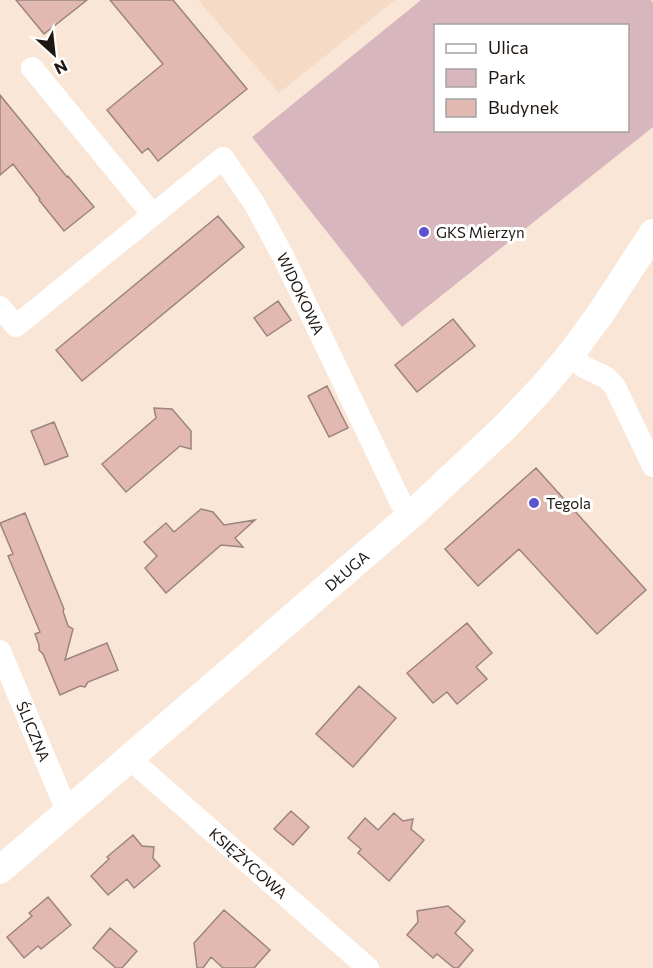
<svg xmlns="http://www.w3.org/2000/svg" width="653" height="968" font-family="Commissioner,sans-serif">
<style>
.built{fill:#f5dac5}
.green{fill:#d8b6bd;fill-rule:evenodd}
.building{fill:#e2b9b0;stroke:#9c847f;stroke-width:1.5}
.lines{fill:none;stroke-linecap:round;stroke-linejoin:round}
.minor{stroke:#fff;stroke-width:22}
.tertiary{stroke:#fff;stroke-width:28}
.poi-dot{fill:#5c54cc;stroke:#fff;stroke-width:2}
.labels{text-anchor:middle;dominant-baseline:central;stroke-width:6;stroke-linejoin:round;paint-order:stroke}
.poi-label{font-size:15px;fill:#1e1712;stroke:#fff;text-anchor:start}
.street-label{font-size:15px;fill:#1e1712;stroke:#fff}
</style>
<rect width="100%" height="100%" fill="#fae6d6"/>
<path class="built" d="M 198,0 L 395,0 L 279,93 Z"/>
<path class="green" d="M 421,0 L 651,0 L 653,3 L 653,127 L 402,327 L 252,137 ZM 436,26 L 628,26 L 628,130 L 436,130 Z"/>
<path class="building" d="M 16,0 L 87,0 L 44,34 Z
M 110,0 L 173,0 L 247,89 L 158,161 L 148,148 L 142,153 L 107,110 L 163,64 Z
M 0,95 L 67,177 L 68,176 L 94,207 L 64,231 L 39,200 L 40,199 L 13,164 L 0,175 Z
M 218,216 L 244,247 L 82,381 L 56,350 Z
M 278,301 L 291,320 L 267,336 L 254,318 Z
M 453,319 L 475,346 L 417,392 L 395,365 Z
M 327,386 L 348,428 L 329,437 L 308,396 Z
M 154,408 L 172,409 L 191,431 L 191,449 L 180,446 L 126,492 L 102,464 L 156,418 Z
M 54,422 L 68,456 L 45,465 L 31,431 Z
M 536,468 L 646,590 L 597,634 L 519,549 L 478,586 L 445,549 Z
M 201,509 L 213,512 L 224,525 L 255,520 L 235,538 L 243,547 L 221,545 L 166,593 L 145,568 L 157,556 L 144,542 L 166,523 L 174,532 Z
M 25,513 L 64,609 L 63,611 L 68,626 L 73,629 L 65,660 L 107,643 L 118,670 L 88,682 L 85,687 L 80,686 L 60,695 L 43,654 L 39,650 L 39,645 L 35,634 L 40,632 L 8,556 L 13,554 L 0,523 Z
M 467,623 L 492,653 L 476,667 L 487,679 L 457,704 L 447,692 L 433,703 L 407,673 Z
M 359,686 L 396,718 L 353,767 L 316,734 Z
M 291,811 L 309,827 L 293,845 L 274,829 Z
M 394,813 L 403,821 L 413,819 L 411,829 L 424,840 L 389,881 L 358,853 L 361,849 L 348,838 L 365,818 L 378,830 Z
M 133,835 L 142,846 L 154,847 L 153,858 L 160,866 L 134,888 L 127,879 L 108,895 L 91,876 L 109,859 L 107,857 Z
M 48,897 L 71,925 L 41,949 L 38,946 L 24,958 L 7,937 L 32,916 L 29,913 Z
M 448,906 L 465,921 L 455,933 L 473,950 L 458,968 L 454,968 L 437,954 L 433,958 L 407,935 L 418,922 L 417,911 Z
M 224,910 L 270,950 L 254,968 L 223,968 L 211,957 L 203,968 L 197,968 L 194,943 Z
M 110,928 L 137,951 L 122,968 L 116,968 L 93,948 Z"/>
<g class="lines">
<g class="minor">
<path d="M 32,68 L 153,215"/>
<path id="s1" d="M 0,307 L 16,326 L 223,158 L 254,203 L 283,256 L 401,503 L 411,515"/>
<path d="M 570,355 L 584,367 L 607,378 L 615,387 L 653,466"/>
<path id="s2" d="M 0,651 L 67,811"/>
<path id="s3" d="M 129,758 L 368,968"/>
</g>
<path class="tertiary" id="s4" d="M 0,870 L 411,515 L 504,428 L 542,388 L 570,355 L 601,313 L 653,233"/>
</g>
<g class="poi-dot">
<circle cx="424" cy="232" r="6"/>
<circle cx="534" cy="503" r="6"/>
</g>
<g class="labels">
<g class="poi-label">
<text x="436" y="232">GKS Mierzyn</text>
<text x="546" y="503">Tegola</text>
</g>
<g class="street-label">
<text stroke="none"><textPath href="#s1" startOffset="448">WIDOKOWA</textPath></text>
<text stroke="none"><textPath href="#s4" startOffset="458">DŁUGA</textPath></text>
<text stroke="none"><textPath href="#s2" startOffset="87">ŚLICZNA</textPath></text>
<text stroke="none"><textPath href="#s3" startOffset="159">KSIĘŻYCOWA</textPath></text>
</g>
</g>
<rect x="434" y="24" width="195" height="108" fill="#ffffff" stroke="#a5a2a0" stroke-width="1.5"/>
<rect x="446" y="44" width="30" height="9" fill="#ffffff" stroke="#a5a2a0" stroke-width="1.5"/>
<text x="488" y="54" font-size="18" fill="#1e1712">Ulica</text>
<rect x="446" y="69" width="30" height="18" fill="#d8b6bd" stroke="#a5a2a0" stroke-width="1.5"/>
<text x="488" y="84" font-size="18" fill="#1e1712">Park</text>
<rect x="446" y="99" width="30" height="18" fill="#e2b9b0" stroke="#a5a2a0" stroke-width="1.5"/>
<text x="488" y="114" font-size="18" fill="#1e1712">Budynek</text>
<g transform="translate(54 54) rotate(153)" stroke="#ffffff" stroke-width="4.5" paint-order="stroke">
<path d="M0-4.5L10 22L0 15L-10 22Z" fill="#1e1712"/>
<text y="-9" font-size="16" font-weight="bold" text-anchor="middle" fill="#1e1712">N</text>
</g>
</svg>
